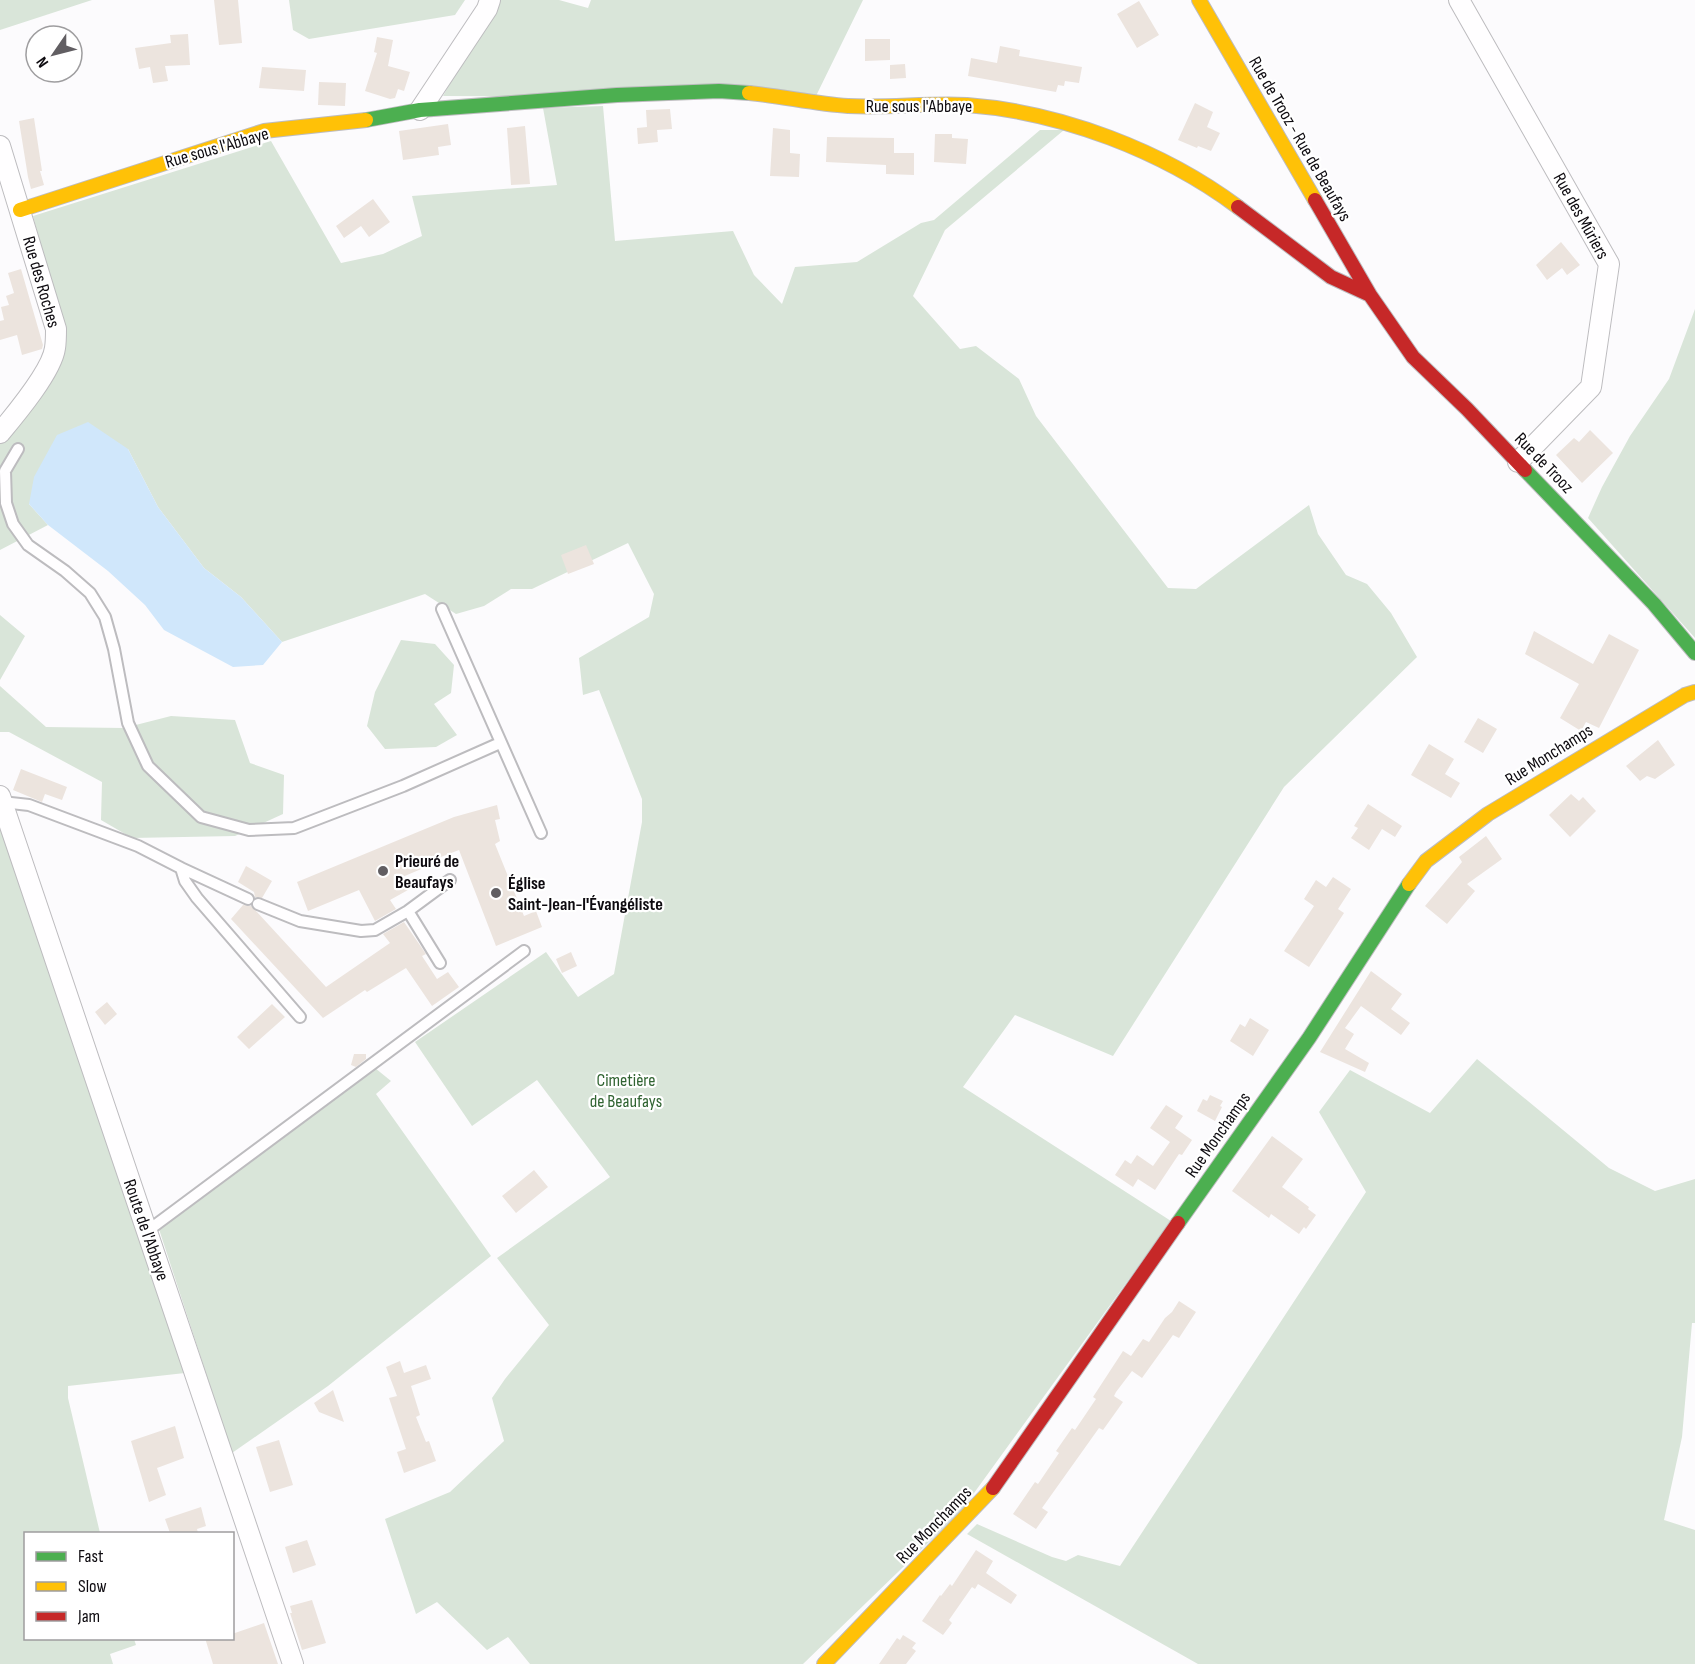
<svg xmlns="http://www.w3.org/2000/svg" width="1695" height="1664" font-family="'Sofia Sans Condensed',sans-serif">
<style>
.green{fill:#d9e5d9}
.water{fill:#d0e7fb}
.building{fill:#ece4de}
.lines{fill:none;stroke-linecap:round;stroke-linejoin:round}
.lane-casing{stroke:#bdbcbf;stroke-width:14}
.street-casing{stroke:#bdbcbf;stroke-width:22}
.fast-casing{stroke:#bdbcbf;stroke-width:16}
.slow-casing{stroke:#bdbcbf;stroke-width:16}
.jam-casing{stroke:#bdbcbf;stroke-width:16}
.lane{stroke:#fffeff;stroke-width:10}
.street{stroke:#fffeff;stroke-width:20}
.fast{stroke:#4caf50;stroke-width:14}
.slow{stroke:#ffc107;stroke-width:14}
.jam{stroke:#c62828;stroke-width:14}
.poi-dot{fill:#615e62;stroke:#fff;stroke-width:2}
.labels{text-anchor:middle;dominant-baseline:central;stroke-width:4.5;stroke-linejoin:round;paint-order:stroke}
.street-label{font-size:18px;fill:#0d0a0f;stroke:#fff}
.poi-label{font-size:18px;font-weight:bold;fill:#0d0a0f;stroke:#fff;text-anchor:start}
.park-label{font-size:18px;fill:#316432;stroke:#fff}
</style>
<rect width="100%" height="100%" fill="#fcfbfd"/>
<path class="green" d="M 0,0 L 92,0 L 0,30 Z
M 289,0 L 465,0 L 455,15 L 309,39 L 293,30 Z
M 496,0 L 559,0 L 588,8 L 591,0 L 863,0 L 815,98 L 443,96 Z
M 603,106 L 615,241 L 733,231 L 754,275 L 782,304 L 795,267 L 857,262 L 921,223 L 934,220 L 1040,130 L 1064,130 L 945,230 L 913,296 L 960,349 L 976,346 L 1019,379 L 1036,416 L 1168,588 L 1196,589 L 1309,505 L 1318,534 L 1346,575 L 1367,584 L 1391,613 L 1417,657 L 1284,787 L 1113,1056 L 1015,1015 L 963,1087 L 1171,1221 L 961,1511 L 803,1664 L 530,1664 L 508,1637 L 487,1650 L 437,1602 L 416,1614 L 385,1519 L 450,1492 L 504,1441 L 492,1398 L 505,1379 L 549,1325 L 497,1258 L 610,1177 L 537,1080 L 472,1126 L 415,1042 L 546,952 L 578,997 L 614,974 L 642,822 L 642,799 L 599,690 L 583,695 L 579,658 L 649,617 L 654,594 L 628,543 L 532,589 L 511,589 L 484,606 L 456,614 L 425,594 L 282,642 L 241,597 L 204,568 L 158,507 L 128,449 L 29,504 L 48,525 L 0,550 L 0,439 L 40,390 L 66,343 L 33,216 L 271,141 L 341,263 L 383,254 L 422,236 L 412,196 L 557,185 L 543,108 Z
M 1695,309 L 1695,638 L 1588,518 L 1602,487 L 1630,436 L 1669,379 Z
M 0,615 L 25,636 L 0,680 Z
M 401,640 L 435,644 L 454,665 L 451,693 L 434,704 L 457,735 L 436,747 L 385,749 L 367,726 L 375,692 Z
M 0,686 L 46,727 L 124,728 L 171,716 L 235,720 L 250,763 L 284,775 L 283,814 L 235,836 L 132,838 L 101,820 L 102,782 L 9,732 L 0,732 Z
M 0,827 L 185,1373 L 68,1386 L 68,1398 L 100,1533 L 26,1534 L 26,1638 L 134,1639 L 136,1645 L 110,1654 L 113,1664 L 0,1664 Z
M 1477,1059 L 1609,1168 L 1655,1191 L 1695,1179 L 1695,1323 L 1692,1323 L 1682,1437 L 1664,1520 L 1695,1530 L 1695,1664 L 1198,1664 L 967,1534 L 977,1524 L 1052,1557 L 1066,1561 L 1078,1555 L 1120,1566 L 1366,1192 L 1319,1112 L 1350,1070 L 1430,1113 Z
M 375,1068 L 391,1081 L 376,1094 L 491,1256 L 328,1386 L 232,1453 L 157,1223 Z"/>
<path class="water" d="M 88,422 L 128,449 L 158,507 L 204,568 L 241,597 L 282,642 L 263,665 L 233,667 L 164,630 L 145,605 L 108,571 L 48,525 L 29,504 L 34,477 L 57,435 Z"/>
<path class="building" d="M 214,0 L 238,0 L 242,43 L 219,45 Z
M 1139,1 L 1159,35 L 1137,48 L 1117,14 Z
M 188,34 L 190,65 L 165,66 L 168,81 L 153,83 L 150,67 L 139,69 L 135,48 L 171,43 L 170,35 Z
M 377,37 L 393,40 L 388,66 L 410,72 L 404,91 L 398,89 L 395,98 L 390,99 L 365,91 L 377,53 L 374,52 Z
M 865,39 L 890,39 L 890,60 L 865,61 Z
M 1000,46 L 1020,50 L 1019,56 L 1082,67 L 1079,83 L 1065,81 L 1064,86 L 1058,85 L 1056,92 L 968,76 L 971,58 L 997,63 Z
M 905,64 L 906,78 L 890,79 L 890,65 Z
M 262,67 L 306,70 L 304,91 L 259,88 Z
M 319,82 L 346,83 L 345,106 L 318,105 Z
M 1195,103 L 1213,112 L 1207,127 L 1220,133 L 1211,151 L 1198,146 L 1197,148 L 1178,140 Z
M 670,109 L 672,129 L 657,130 L 658,142 L 638,144 L 637,128 L 647,127 L 646,110 Z
M 34,118 L 42,171 L 40,171 L 44,185 L 31,189 L 28,177 L 19,121 Z
M 448,124 L 451,145 L 438,147 L 439,155 L 403,160 L 399,131 Z
M 525,126 L 530,184 L 511,185 L 507,128 Z
M 773,128 L 790,130 L 790,153 L 800,154 L 799,177 L 770,176 Z
M 935,134 L 952,134 L 952,138 L 968,139 L 966,164 L 934,162 Z
M 827,137 L 894,138 L 894,153 L 914,153 L 914,175 L 886,174 L 886,165 L 826,162 Z
M 373,199 L 390,222 L 369,237 L 361,226 L 344,238 L 336,226 Z
M 1561,242 L 1580,265 L 1567,275 L 1562,268 L 1547,280 L 1536,265 Z
M 21,269 L 43,345 L 42,349 L 22,355 L 17,335 L 0,340 L 0,321 L 4,320 L 1,307 L 9,305 L 6,296 L 14,293 L 8,273 Z
M 1590,430 L 1613,453 L 1582,483 L 1556,455 L 1574,438 L 1579,442 Z
M 586,545 L 594,564 L 568,574 L 561,555 Z
M 1534,631 L 1593,664 L 1609,634 L 1639,650 L 1599,728 L 1586,722 L 1581,731 L 1560,718 L 1579,684 L 1525,654 Z
M 1478,718 L 1497,729 L 1483,753 L 1464,742 Z
M 1658,740 L 1675,765 L 1655,779 L 1647,776 L 1640,781 L 1626,766 Z
M 1429,744 L 1454,759 L 1445,774 L 1460,783 L 1451,798 L 1411,775 Z
M 21,769 L 67,787 L 62,800 L 45,794 L 42,802 L 13,790 Z
M 1571,794 L 1579,801 L 1583,797 L 1596,811 L 1570,837 L 1549,815 Z
M 1368,804 L 1402,826 L 1395,837 L 1382,829 L 1369,850 L 1351,838 L 1358,828 L 1354,826 Z
M 497,805 L 500,819 L 495,820 L 500,841 L 495,844 L 524,916 L 536,911 L 542,927 L 496,946 L 459,850 L 425,863 L 426,867 L 400,878 L 408,890 L 390,900 L 396,909 L 375,921 L 359,890 L 308,911 L 297,882 L 454,817 Z
M 1486,836 L 1502,859 L 1467,884 L 1475,891 L 1447,924 L 1425,906 L 1462,862 L 1459,857 Z
M 246,866 L 272,881 L 262,898 L 255,897 L 254,892 L 238,882 Z
M 1333,877 L 1351,889 L 1338,909 L 1344,913 L 1309,967 L 1284,951 L 1314,906 L 1304,899 L 1316,880 L 1326,887 Z
M 243,905 L 251,906 L 257,912 L 326,987 L 390,943 L 383,934 L 404,922 L 426,954 L 422,956 L 437,979 L 448,972 L 459,987 L 432,1006 L 406,968 L 367,992 L 365,990 L 323,1018 L 231,919 Z
M 571,952 L 577,966 L 562,973 L 556,959 Z
M 1371,971 L 1402,994 L 1391,1009 L 1410,1023 L 1401,1035 L 1361,1006 L 1345,1028 L 1354,1034 L 1345,1049 L 1369,1063 L 1365,1072 L 1320,1052 Z
M 107,1002 L 117,1014 L 105,1025 L 95,1012 Z
M 272,1004 L 285,1017 L 249,1049 L 237,1037 Z
M 1250,1018 L 1269,1030 L 1253,1056 L 1230,1041 L 1240,1024 L 1245,1027 Z
M 354,1054 L 366,1054 L 366,1059 L 356,1067 L 351,1065 Z
M 1210,1095 L 1223,1101 L 1220,1106 L 1222,1107 L 1215,1121 L 1197,1111 L 1203,1099 L 1207,1101 Z
M 1166,1105 L 1183,1116 L 1175,1128 L 1192,1140 L 1182,1155 L 1179,1154 L 1155,1190 L 1138,1179 L 1133,1187 L 1115,1175 L 1125,1160 L 1131,1164 L 1137,1155 L 1153,1166 L 1170,1142 L 1150,1128 Z
M 1272,1136 L 1303,1159 L 1282,1187 L 1309,1207 L 1308,1209 L 1316,1215 L 1306,1229 L 1304,1227 L 1299,1234 L 1271,1214 L 1269,1218 L 1232,1191 Z
M 534,1170 L 548,1187 L 516,1213 L 502,1196 Z
M 1179,1301 L 1196,1312 L 1179,1338 L 1173,1335 L 1142,1378 L 1132,1371 L 1116,1392 L 1114,1396 L 1123,1402 L 1103,1430 L 1099,1428 L 1042,1508 L 1048,1512 L 1036,1529 L 1013,1514 L 1035,1482 L 1038,1484 L 1059,1453 L 1056,1451 L 1072,1428 L 1075,1430 L 1096,1399 L 1093,1397 L 1123,1351 L 1131,1356 L 1143,1339 L 1149,1342 L 1165,1318 L 1172,1312 Z
M 400,1361 L 404,1373 L 426,1365 L 431,1379 L 411,1386 L 420,1415 L 416,1417 L 426,1442 L 429,1441 L 436,1461 L 404,1473 L 397,1452 L 406,1449 L 389,1398 L 397,1396 L 386,1367 Z
M 333,1390 L 344,1422 L 319,1412 L 314,1403 Z
M 175,1426 L 184,1458 L 157,1468 L 166,1495 L 149,1502 L 131,1441 Z
M 279,1440 L 293,1485 L 270,1492 L 256,1447 Z
M 201,1507 L 206,1526 L 197,1529 L 198,1533 L 170,1533 L 165,1519 Z
M 307,1540 L 316,1565 L 293,1573 L 285,1547 Z
M 976,1550 L 993,1561 L 986,1573 L 1017,1595 L 1011,1604 L 978,1584 L 975,1589 L 972,1587 L 949,1620 L 952,1623 L 943,1635 L 922,1621 L 940,1595 L 941,1596 L 950,1584 L 952,1586 Z
M 312,1600 L 326,1643 L 302,1650 L 290,1613 L 292,1613 L 290,1606 Z
M 264,1623 L 278,1664 L 213,1664 L 205,1638 L 232,1638 L 232,1634 Z
M 903,1635 L 916,1643 L 912,1648 L 916,1651 L 906,1664 L 879,1664 L 897,1638 L 900,1640 Z"/>
<g class="lines">
<defs>
<path id="lane" d="M 18,449 L 5,471 L 6,503 L 13,524 L 28,545 L 65,571 L 90,593 L 105,617 L 114,649 L 128,723 L 148,766 L 201,817 L 249,830 L 294,828 L 403,786 L 500,743
M 442,609 L 541,833
M 2,802 L 29,805 L 138,846 L 181,868 L 248,899
M 181,868 L 185,881 L 197,898 L 300,1017
M 258,904 L 300,921 L 361,931 L 375,930 L 408,911 L 450,880
M 408,911 L 440,963
M 146,1232 L 524,951"/>
<path id="street" d="M 1459,0 L 1609,264 L 1591,387 L 1518,462
M 420,110 L 487,9 L 490,0
M 0,146 L 56,329 C 56,335 56,342 55,348 C 52,371 15,415 0,433
M 0,796 L 293,1664"/>
<path id="fast" d="M 366,120 L 420,110 L 617,95 L 719,91 L 749,93
M 1525,470 L 1654,604 L 1695,653
M 1178,1223 L 1309,1038 L 1409,884"/>
<path id="slow" d="M 1199,0 L 1315,200
M 749,93 C 782,96 815,104 848,106 C 888,108 928,103 967,105 C 1061,112 1163,151 1238,207
M 20,210 L 264,131 L 366,120
M 1409,884 L 1426,861 L 1488,814 L 1685,695 L 1695,692
M 824,1664 L 993,1488"/>
<path id="jam" d="M 1315,200 L 1370,295 L 1413,357 L 1467,409 L 1525,470
M 1238,207 L 1331,277 L 1370,295
M 993,1488 L 1178,1223"/>
</defs>
<use href="#lane" class="lane-casing"/>
<use href="#street" class="street-casing"/>
<use href="#fast" class="fast-casing"/>
<use href="#slow" class="slow-casing"/>
<use href="#jam" class="jam-casing"/>
<use href="#lane" class="lane"/>
<use href="#street" class="street"/>
<use href="#fast" class="fast"/>
<use href="#slow" class="slow"/>
<use href="#jam" class="jam"/>
</g>
<g class="poi-dot">
<circle cx="383" cy="871" r="6"/>
<circle cx="496" cy="893" r="6"/>
</g>
<g class="labels">
<g class="street-label">
<text x="919" y="106">Rue sous l'Abbaye</text>
<text transform="translate(1300 139) rotate(60)">Rue de Trooz - Rue de Beaufays</text>
<text transform="translate(217 148) rotate(-16)">Rue sous l'Abbaye</text>
<text transform="translate(1581 216) rotate(61)">Rue des Mûriers</text>
<text transform="translate(41 282) rotate(74)">Rue des Roches</text>
<text transform="translate(1544 463) rotate(46)">Rue de Trooz</text>
<text transform="translate(1549 755) rotate(-32)">Rue Monchamps</text>
<text transform="translate(1218 1135) rotate(-55)">Rue Monchamps</text>
<text transform="translate(146 1230) rotate(71)">Route de l'Abbaye</text>
<text transform="translate(934 1525) rotate(-46)">Rue Monchamps</text>
</g>
<g class="poi-label">
<text x="395" y="861">Prieuré de<tspan x="395" dy="21">Beaufays</tspan></text>
<text x="508" y="883">Église<tspan x="508" dy="21">Saint-Jean-l'Évangéliste</tspan></text>
</g>
<g class="park-label">
<text x="626" y="1080">Cimetière<tspan x="626" dy="21">de Beaufays</tspan></text>
</g>
</g>
<rect x="24" y="1532" width="210" height="108" fill="#ffffff" stroke="#9e9d9f" stroke-width="1.5"/>
<rect x="36" y="1552" width="30" height="9" fill="#4caf50" stroke="#9e9d9f" stroke-width="1.5"/>
<text x="78" y="1562" font-size="18" fill="#0d0a0f">Fast</text>
<rect x="36" y="1582" width="30" height="9" fill="#ffc107" stroke="#9e9d9f" stroke-width="1.5"/>
<text x="78" y="1592" font-size="18" fill="#0d0a0f">Slow</text>
<rect x="36" y="1612" width="30" height="9" fill="#c62828" stroke="#9e9d9f" stroke-width="1.5"/>
<text x="78" y="1622" font-size="18" fill="#0d0a0f">Jam</text>
<g transform="translate(54 54) rotate(235)"><circle r="28" fill="#ffffff" stroke="#9e9d9f" stroke-width="1.5"/>
<path d="M0-4.5L10 22L0 15L-10 22Z" fill="#615e62"/>
<text y="-9" font-size="16" font-weight="bold" text-anchor="middle" fill="#0d0a0f">N</text>
</g>
</svg>
